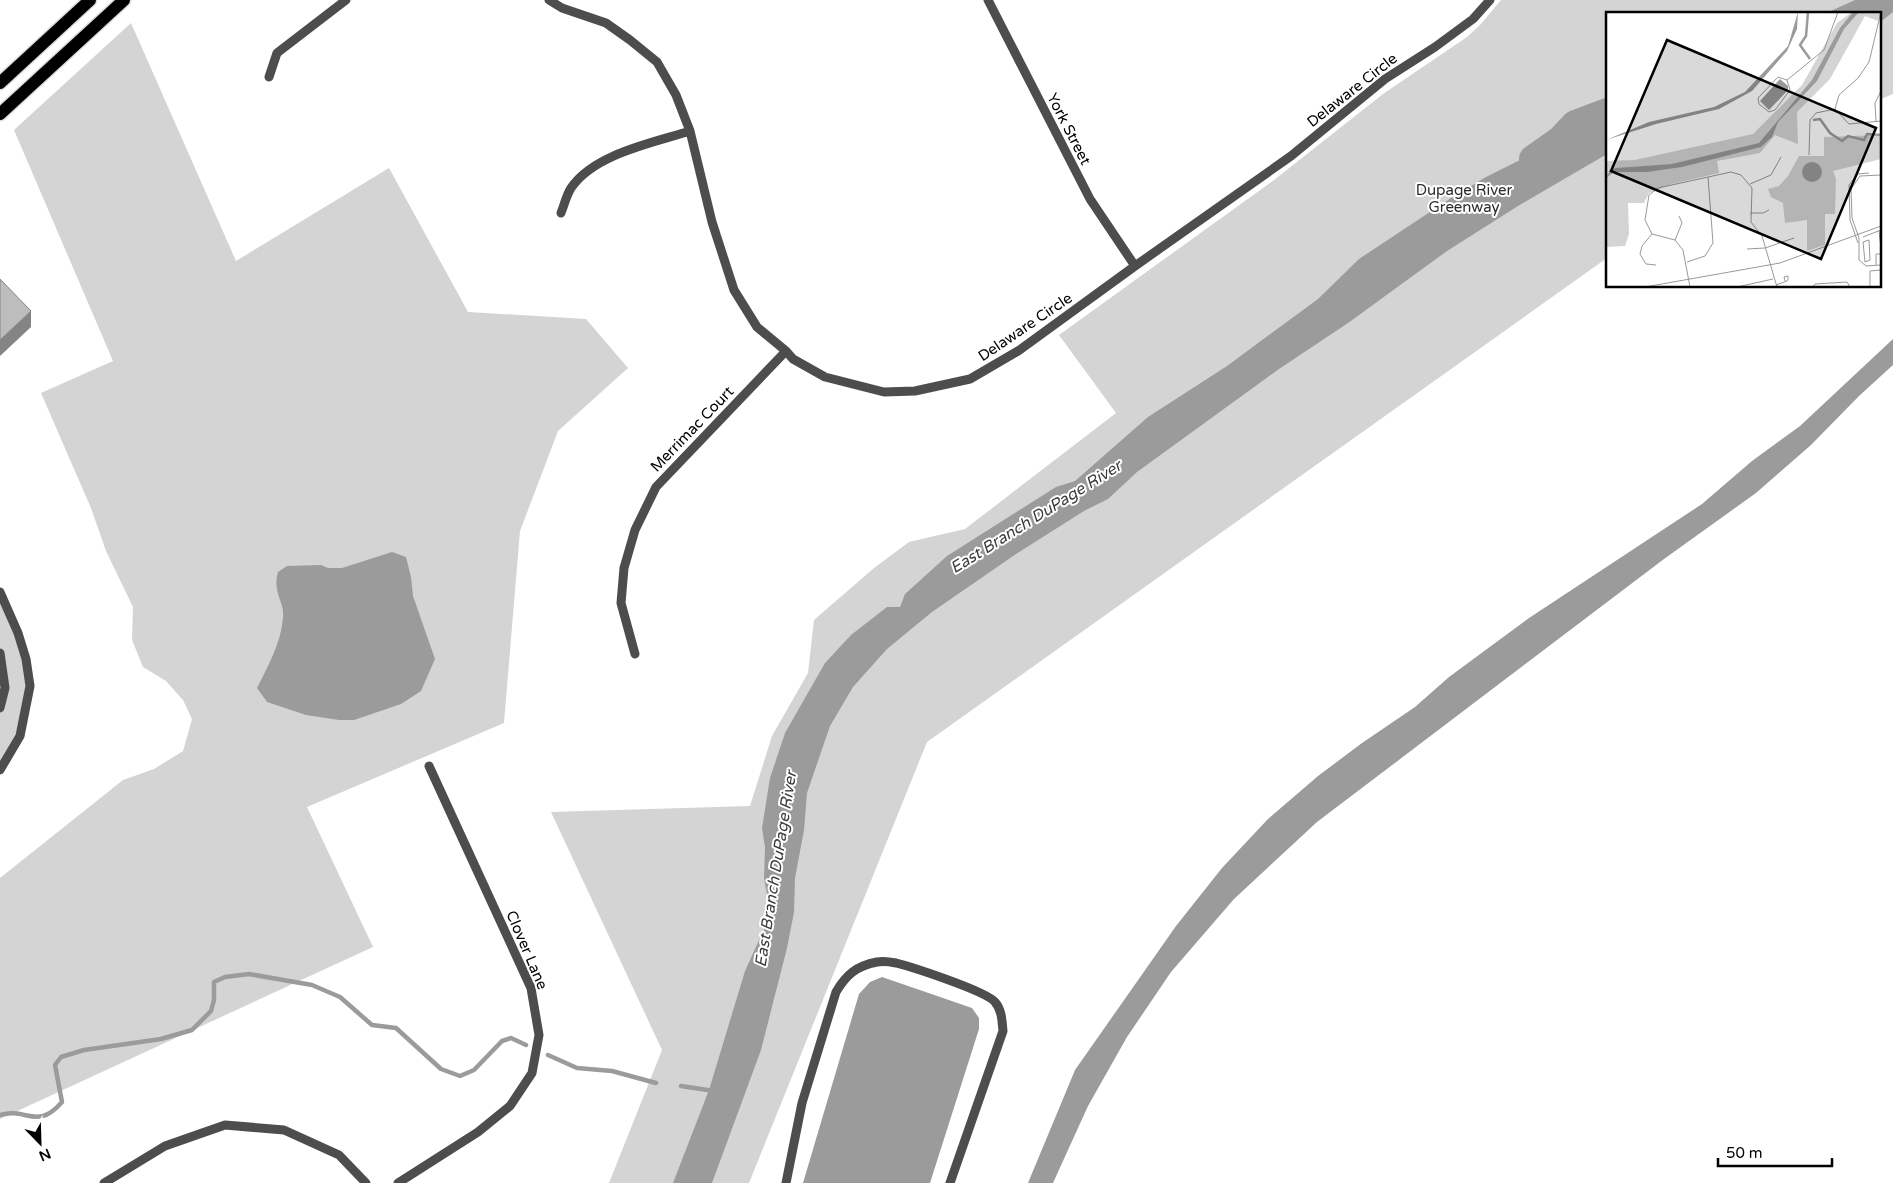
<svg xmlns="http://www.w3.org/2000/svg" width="1893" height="1183" font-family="'Varela Round',sans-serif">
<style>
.green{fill:#d4d4d4}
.water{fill:#9b9b9b}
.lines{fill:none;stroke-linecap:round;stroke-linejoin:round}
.stream{stroke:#9b9b9b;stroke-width:4.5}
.river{stroke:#9b9b9b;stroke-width:28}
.major-casing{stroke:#dbdbdb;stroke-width:15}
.minor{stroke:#4d4d4d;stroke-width:9}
.major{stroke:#000;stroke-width:12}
.shaded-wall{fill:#848484}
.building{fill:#bdbdbd;stroke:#848484}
.labels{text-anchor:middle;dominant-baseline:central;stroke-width:4;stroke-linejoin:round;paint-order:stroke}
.street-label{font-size:15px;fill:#000;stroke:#fff}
.park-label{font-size:15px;fill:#2b2b2b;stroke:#fff}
.water-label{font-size:16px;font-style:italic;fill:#3c3c3c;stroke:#fff}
.inset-river{fill:none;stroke:#9b9b9b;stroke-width:2.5}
.inset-road{fill:none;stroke:#999;stroke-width:1}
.view{fill:#000;fill-opacity:0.15;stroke:#000;stroke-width:2.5}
.inset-edge{fill:none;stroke:#000;stroke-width:2.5}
</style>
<rect width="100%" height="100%" fill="#fff"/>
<path class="green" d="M 1501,0 L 1893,0 L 1893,94 L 1879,100 L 1879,14 L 1607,14 L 1607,258 L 927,742 L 749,1183 L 609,1183 L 662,1050 L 551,812 L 750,806 L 772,736 L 808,673 L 814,620 L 874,568 L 909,542 L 965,529 L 1116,413 L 1059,335 L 1274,180 L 1383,94 L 1467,37 L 1481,24 Z
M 131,23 L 236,261 L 389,168 L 468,312 L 586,319 L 628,368 L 558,431 L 520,531 L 504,723 L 307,807 L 373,947 L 0,1119 L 0,878 L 123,780 L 154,769 L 183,751 L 192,719 L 183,700 L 166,681 L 143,667 L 132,640 L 133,607 L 106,551 L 91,508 L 41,393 L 113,361 L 14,130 Z
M 0,592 L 18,633 L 30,686 L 20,736 L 0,770 L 0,708 L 5,688 L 0,659 Z"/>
<path class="water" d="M 1855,0 L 1893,0 L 1893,12 L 1879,23 L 1879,14 L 1824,14 Z
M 1607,106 L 1607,154 L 1518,206 L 1447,251 L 1348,323 L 1279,369 L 1137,472 L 1108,499 L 1084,511 L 1016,554 L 932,612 L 887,649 L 853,687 L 830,726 L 807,793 L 804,830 L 795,878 L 794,912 L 787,948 L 761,1050 L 712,1183 L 673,1183 L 709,1090 L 745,971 L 771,914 L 764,879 L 765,847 L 762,828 L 770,778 L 785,733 L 825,663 L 851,635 L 887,607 L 900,607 L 905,594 L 947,556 L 1056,487 L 1075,481 L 1148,417 L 1227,366 L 1318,299 L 1359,259 L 1448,200 L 1486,177 L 1560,140 L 1575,124 Z
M 1893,339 L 1893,365 L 1859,396 L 1811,445 L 1756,493 L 1664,559 L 1317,822 L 1234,899 L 1171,972 L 1127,1037 L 1088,1106 L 1053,1183 L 1028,1183 L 1075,1070 L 1176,926 L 1222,868 L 1268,819 L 1318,776 L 1362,743 L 1415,707 L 1449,677 L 1529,618 L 1702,504 L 1752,461 L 1800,426 Z
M 392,552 L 406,557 L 411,577 L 413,596 L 435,659 L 421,691 L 401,704 L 354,720 L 339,720 L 306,715 L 267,702 L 257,688 C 268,666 281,643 283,618 C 285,602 272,593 278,572 L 287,566 L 321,565 L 328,568 L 342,568 Z
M 882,977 L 972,1008 L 979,1018 L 979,1029 L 930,1183 L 803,1183 L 859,994 L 870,982 Z"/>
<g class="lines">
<path class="stream" d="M 548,1055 L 577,1068 L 612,1071 L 656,1083
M 681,1086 L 714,1091
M 0,1115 C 27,1107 37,1131 62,1102 L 55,1065 L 61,1057 L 84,1050 L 161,1039 L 192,1030 L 211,1011 L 214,1000 L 214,982 L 225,977 L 249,974 L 312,985 L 340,997 L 372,1025 L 396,1028 L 441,1069 L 460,1076 L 474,1070 L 502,1041 L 511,1038 L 526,1045"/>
<path class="river" d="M 1533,159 L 1560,140 L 1575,124 L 1607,112"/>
<defs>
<path id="major" d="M 0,83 L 90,0
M 0,114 L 124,0"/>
</defs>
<use href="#major" class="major-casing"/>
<path class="minor" d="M 549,0 L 562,8 L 606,23 L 630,40 L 657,62 L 676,95 L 690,131 L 712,222 L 734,290 L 757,327 L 786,351 L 793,359 L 825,377 L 884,392 L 915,391 L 970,379 L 1018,351 L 1135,266 L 1291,156 L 1385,79 L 1435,47 L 1473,19 L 1490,0
M 988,0 L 1090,199 L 1135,266
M 269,77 L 277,53 L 346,0
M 561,213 C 564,206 566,196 571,188 C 594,154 652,143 690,131
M 0,592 L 18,633 L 26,659 L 30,686 L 20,736 L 0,770
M 0,653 L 5,688 L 0,708
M 635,654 L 621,603 L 624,568 L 635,530 L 656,487 L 786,351
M 104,1183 L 165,1146 L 225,1125 L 284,1130 L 339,1155 L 366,1183
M 398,1183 L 478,1132 L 510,1106 L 532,1073 L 539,1035 L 531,988 L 429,766
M 786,1183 L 802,1103 L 836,992 C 846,975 856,966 877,962 C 882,961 891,962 896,963 C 912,967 986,991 995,1002 C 1002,1010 1002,1021 1003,1031 L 950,1183"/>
<use href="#major" class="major"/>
</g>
<path class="shaded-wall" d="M 31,311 L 31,327 L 0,356 L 0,340 Z"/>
<path class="building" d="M 0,279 L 31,311 L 0,340 Z"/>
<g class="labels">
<g class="street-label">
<text transform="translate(1352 90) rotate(-38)">Delaware Circle</text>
<text transform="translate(1069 129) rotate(63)">York Street</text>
<text transform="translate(1025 327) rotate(-34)">Delaware Circle</text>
<text transform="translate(692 429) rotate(-46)">Merrimac Court</text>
<text transform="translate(527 950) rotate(67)">Clover Lane</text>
</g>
<g class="park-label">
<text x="1464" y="190">Dupage River<tspan x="1464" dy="17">Greenway</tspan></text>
</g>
<g class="water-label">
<text transform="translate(1036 517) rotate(-32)">East Branch DuPage River</text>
<text transform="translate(776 869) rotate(-81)">East Branch DuPage River</text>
</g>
</g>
<g transform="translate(1606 12)">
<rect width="275" height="275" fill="#fff"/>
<path d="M 246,0 L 275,0 L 272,9 L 259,4 L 224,67 L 191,100 L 192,132 L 169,123 L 154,141 L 111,149 L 113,161 L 66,172 L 43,181 L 38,191 L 22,191 L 23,222 L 19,234 L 0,235 L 0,149 L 29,148 L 147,122 L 196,73 L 231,11 ZM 275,123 L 275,147 L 227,159 L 230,167 L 229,202 L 219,202 L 219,233 L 201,239 L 201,208 L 179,211 L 177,191 L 165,185 L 162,177 L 173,174 L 182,164 L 193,144 L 218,144 L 218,125 Z" fill="#d4d4d4"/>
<path d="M 192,0 L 191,17 L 181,39 L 146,79 L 113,97 L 50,112 L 0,128 L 43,110 L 108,95 L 139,80 L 182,34 ZM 247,0 L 253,0 L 238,17 L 211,69 L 172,110 L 166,125 L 155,135 L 76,155 L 41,160 L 8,160 L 0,166 L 4,158 L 10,156 L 66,152 L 153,131 L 206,68 L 234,16 ZM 174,67 L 182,74 L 182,78 L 163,98 L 154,89 ZM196 160a10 10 0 1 1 20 0a10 10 0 1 1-20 0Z" fill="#9b9b9b"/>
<path class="inset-river" d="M 202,0 L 200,24 L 194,33 L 204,47M 207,108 L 214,107 L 224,121 L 236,129 L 242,124 L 258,128 L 261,122 L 275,123"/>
<path class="inset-road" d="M 275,0 L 263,50 L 252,66 L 233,83 L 229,97 L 243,112 L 275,109M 181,68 L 184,78 L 169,98 L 163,100 L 153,92 L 152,86 L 172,65 L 181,68 L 218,38 L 232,0M 270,110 L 269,91 L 275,79M 203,143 L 204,108 L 210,101 L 229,97M 275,163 L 254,164 L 245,177 L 246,206 L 253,226 L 253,248 L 260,254 L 275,253M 144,172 L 165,163 L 175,145M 144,201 L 157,201 L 163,198M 273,219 L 275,236M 46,222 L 69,228 L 77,238 L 84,275M 257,225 L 275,218M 69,228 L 76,211 L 73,204M 263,228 L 264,248 L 259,250 L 257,230 ZM 252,231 L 244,208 L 243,173 L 252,162 L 263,161M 141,237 L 159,236 L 188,226M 81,250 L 99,244 L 107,231 L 102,165M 50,253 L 40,252 L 34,242 L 36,234 L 46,222 L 39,208 L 43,183 L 52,176 L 125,160 L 135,163 L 146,176 L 145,210 L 156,224 L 171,275M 270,253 L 270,242 L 275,242M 170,273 L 181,269 L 182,268 L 182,264 L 178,265 L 179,269M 39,275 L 174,251 L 275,214M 131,275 L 167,267M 207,275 L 209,272 L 241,270 L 244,275M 264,275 L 264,259 L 275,258"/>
<path class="view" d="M 61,28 L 270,116 L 215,247 L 5,159 Z"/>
<rect width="275" height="275" class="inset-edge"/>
</g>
<g transform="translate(40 1143) rotate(157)" stroke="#ffffff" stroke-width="4" paint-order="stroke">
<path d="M0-4L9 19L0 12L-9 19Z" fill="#000000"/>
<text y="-8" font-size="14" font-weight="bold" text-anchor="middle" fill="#000000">N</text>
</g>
<path d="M1718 1158v8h114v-8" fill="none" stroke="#000000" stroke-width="2.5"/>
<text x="1726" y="1158" font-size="15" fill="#000000" stroke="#ffffff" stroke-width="4" paint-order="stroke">50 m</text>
</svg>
